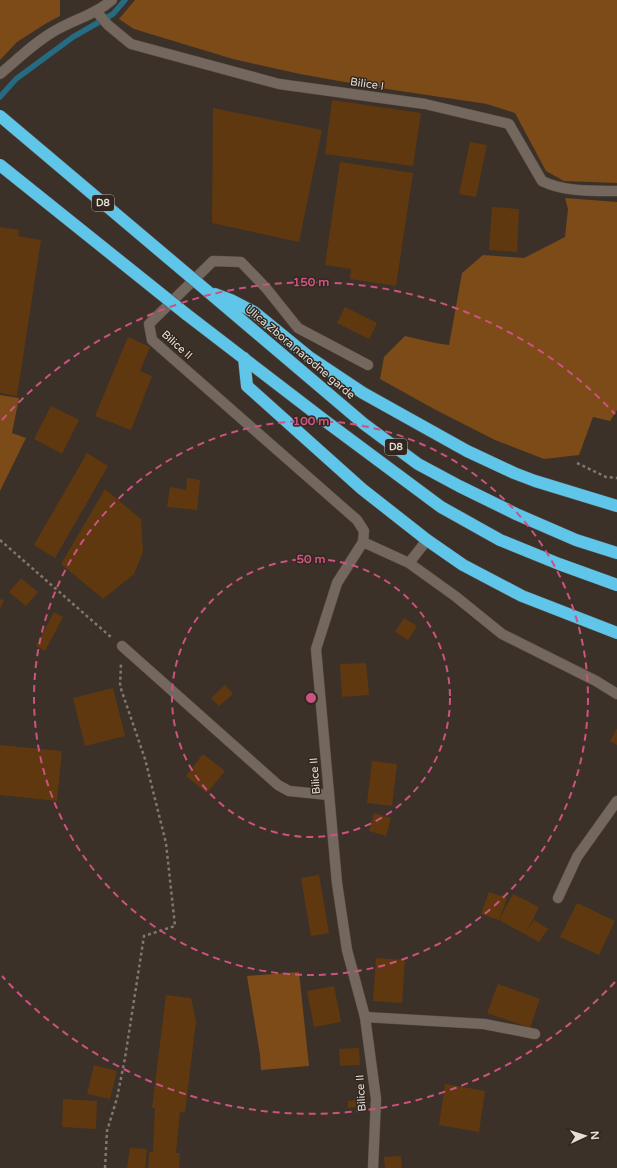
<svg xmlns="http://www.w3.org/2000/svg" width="617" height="1168" font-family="'Varela Round',sans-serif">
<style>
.green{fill:#7c4b17}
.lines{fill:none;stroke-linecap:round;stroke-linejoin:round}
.stream{stroke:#256c83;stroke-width:5.5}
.building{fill:#60380f}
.lane-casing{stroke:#594f48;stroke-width:11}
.street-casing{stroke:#594f48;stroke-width:11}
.highway-casing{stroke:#594f48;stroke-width:13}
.path{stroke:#80776f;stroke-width:2.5;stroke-dasharray:3 3;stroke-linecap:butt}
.lane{stroke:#74685e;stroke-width:10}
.street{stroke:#74685e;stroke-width:10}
.highway{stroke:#5fc5e9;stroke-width:12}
.highway-bridge-casing{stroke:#594f48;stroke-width:13;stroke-linecap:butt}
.highway-bridge{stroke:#5fc5e9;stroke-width:12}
.ring{fill:none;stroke:#cc5381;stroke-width:2;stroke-dasharray:7 5}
.labels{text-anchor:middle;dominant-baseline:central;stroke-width:3;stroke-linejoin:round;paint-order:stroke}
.shield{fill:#31271e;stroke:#afa7a1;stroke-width:1}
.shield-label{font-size:10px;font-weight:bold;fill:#e5ded9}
.street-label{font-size:11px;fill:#e5ded9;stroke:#31271e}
.centre{fill:#cc5381;stroke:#31271e;stroke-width:2}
.ring-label{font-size:12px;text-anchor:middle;font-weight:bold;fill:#cc5381;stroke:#31271e;stroke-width:3;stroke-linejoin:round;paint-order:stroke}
</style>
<rect width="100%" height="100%" fill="#3b3128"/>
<path class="green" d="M 0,0 L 60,0 L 60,16 L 45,24 L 17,42 L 0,60 Z
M 135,0 L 617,0 L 617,183 L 564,181 L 546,171 L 515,113 L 487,104 L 367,86 L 300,74 L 233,59 L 134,29 L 119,19 Z
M 565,198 L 617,202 L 617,410 L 610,421 L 593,417 L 579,455 L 544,459 L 495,440 L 434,409 L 380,379 L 384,357 L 405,336 L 435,343 L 449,345 L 462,273 L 483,255 L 524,258 L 565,237 L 568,209 Z
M 0,395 L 19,398 L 12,433 L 26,438 L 0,491 Z
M 299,972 L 309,1066 L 261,1070 L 260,1055 L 247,976 Z"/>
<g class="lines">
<path class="stream" d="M 0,97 L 16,79 L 73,37 L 113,14 L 125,0"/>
</g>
<path class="building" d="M 332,100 L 421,113 L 413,166 L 325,154 Z
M 213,108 L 322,130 L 299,242 L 212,223 Z
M 470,142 L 487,145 L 476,197 L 459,194 Z
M 340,162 L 413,173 L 396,286 L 350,279 L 351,269 L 325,265 Z
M 492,207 L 519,209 L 517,252 L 489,250 Z
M 0,227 L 19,230 L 18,236 L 41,240 L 17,396 L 0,393 Z
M 345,307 L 377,323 L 369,339 L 337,323 Z
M 128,337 L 150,347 L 140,371 L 152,376 L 131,430 L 95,416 Z
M 51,406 L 79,420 L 62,454 L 34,439 Z
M 87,453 L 108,466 L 55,558 L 34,545 Z
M 187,478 L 200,480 L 197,510 L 167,507 L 170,487 L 186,490 Z
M 105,489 L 141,519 L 143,552 L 134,574 L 103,599 L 61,564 Z
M 21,578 L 38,592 L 26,606 L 9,592 Z
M 0,599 L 4,600 L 0,610 Z
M 54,612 L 63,617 L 45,651 L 36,646 Z
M 404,618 L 417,626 L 408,640 L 395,632 Z
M 366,663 L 369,695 L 342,697 L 340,664 Z
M 225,685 L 233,694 L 219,706 L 211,698 Z
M 113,688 L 125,736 L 85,746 L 73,698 Z
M 617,728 L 617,745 L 610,741 Z
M 0,745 L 62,751 L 57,801 L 0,795 Z
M 203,754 L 225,771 L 207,793 L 186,776 Z
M 372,761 L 397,764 L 392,806 L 367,803 Z
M 374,813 L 391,818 L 386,836 L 369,831 Z
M 319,875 L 329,933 L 311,936 L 301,878 Z
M 489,892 L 507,898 L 499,920 L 481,914 Z
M 513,894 L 539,907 L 527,931 L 534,920 L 548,929 L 539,942 L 499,920 Z
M 577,903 L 615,921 L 599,955 L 560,937 Z
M 376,958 L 405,960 L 402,1003 L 373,1001 Z
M 498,984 L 540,999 L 530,1028 L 487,1013 Z
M 334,986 L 341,1022 L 314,1027 L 307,991 Z
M 166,995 L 191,998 L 196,1021 L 185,1113 L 180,1112 L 176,1153 L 180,1153 L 179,1168 L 148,1168 L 149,1152 L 153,1152 L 155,1108 L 152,1108 Z
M 359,1048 L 360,1065 L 340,1066 L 339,1049 Z
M 94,1065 L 117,1071 L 110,1099 L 87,1094 Z
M 445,1084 L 485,1091 L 479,1132 L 439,1125 Z
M 63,1099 L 97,1101 L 96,1129 L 62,1127 Z
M 356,1100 L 356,1107 L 348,1108 L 348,1101 Z
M 130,1148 L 147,1149 L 145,1168 L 127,1168 Z
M 401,1156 L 402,1168 L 385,1168 L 384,1157 Z"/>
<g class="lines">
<defs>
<path id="lane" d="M 96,11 L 108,25 L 131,44 L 279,84 L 425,104 L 509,124 L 542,181 C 564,192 592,191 617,191
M 122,646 L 278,785 L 289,791 L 329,795
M 365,1017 L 484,1024 L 535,1034"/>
<path id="street" d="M 0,74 C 18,59 37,40 58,29 C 76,19 96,14 112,0
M 363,542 L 364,531 L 357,520 L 152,340 L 149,324 L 213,261 L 241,262 L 266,288 L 298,328 L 368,365
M 409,563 L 427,540
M 558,898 L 577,857 L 617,801
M 373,1168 L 376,1099 L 365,1017 L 347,950 L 337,883 L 316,649 L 337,583 L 363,542 L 409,563 L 455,596 L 502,634 L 596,681 L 617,694"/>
<path id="highway" d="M 206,290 L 364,424 L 418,464 L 459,486 L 516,514 L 576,540 L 617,553
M 215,294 L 231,300 L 254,312 L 309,357 L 363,393 L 467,451 L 514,473 L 535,481 L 617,506
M 186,314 L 328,423 L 441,507 L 500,540 L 559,564 L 617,585
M 244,358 L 247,386 L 362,489 L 427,540 L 463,565 L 522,596 L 617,633"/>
</defs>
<use href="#lane" class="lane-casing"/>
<use href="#street" class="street-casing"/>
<use href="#highway" class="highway-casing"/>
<path class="path" d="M 577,463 L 606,477 L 617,478
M 0,540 L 112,638
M 105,1168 L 107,1131 L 117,1098 L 125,1058 L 144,936 L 175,926 L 166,843 L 145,759 L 120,686 L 121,664"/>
<use href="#lane" class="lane"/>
<use href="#street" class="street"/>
<use href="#highway" class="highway"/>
<defs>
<path id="highway-bridge" d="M 0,116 L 206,290
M 0,165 L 186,314"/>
</defs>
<use href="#highway-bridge" class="highway-bridge-casing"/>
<use href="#highway-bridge" class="highway-bridge"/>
</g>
<g class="ring">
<circle cx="311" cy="698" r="139"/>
<circle cx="311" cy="698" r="277"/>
<path d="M615 982A416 416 0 0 1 2 976M2 420A416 416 0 0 1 615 414"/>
</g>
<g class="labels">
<g class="shield">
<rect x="92" y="195" width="22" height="16" rx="3"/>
<rect x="385" y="439" width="22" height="16" rx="3"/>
</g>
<g class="shield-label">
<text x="103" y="203">D8</text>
<text x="396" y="447">D8</text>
</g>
<g class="street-label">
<text transform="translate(367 84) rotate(8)">Bilice I</text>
<text transform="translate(177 345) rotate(42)">Bilice II</text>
<text transform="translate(300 352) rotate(40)">Ulica Zbora narodne garde</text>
<text transform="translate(315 776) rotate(-95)">Bilice II</text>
<text transform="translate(361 1093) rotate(-94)">Bilice II</text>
</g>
</g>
<circle cx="311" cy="698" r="6" class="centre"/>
<g class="ring-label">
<text x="311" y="286">150 m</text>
<text x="311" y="425">100 m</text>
<text x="311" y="563">50 m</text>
</g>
<g transform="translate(585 1136) rotate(86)" stroke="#31271e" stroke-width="3" paint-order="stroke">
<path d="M0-3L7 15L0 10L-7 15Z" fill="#e5ded9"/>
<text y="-6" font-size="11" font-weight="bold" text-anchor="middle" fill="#e5ded9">N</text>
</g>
</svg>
